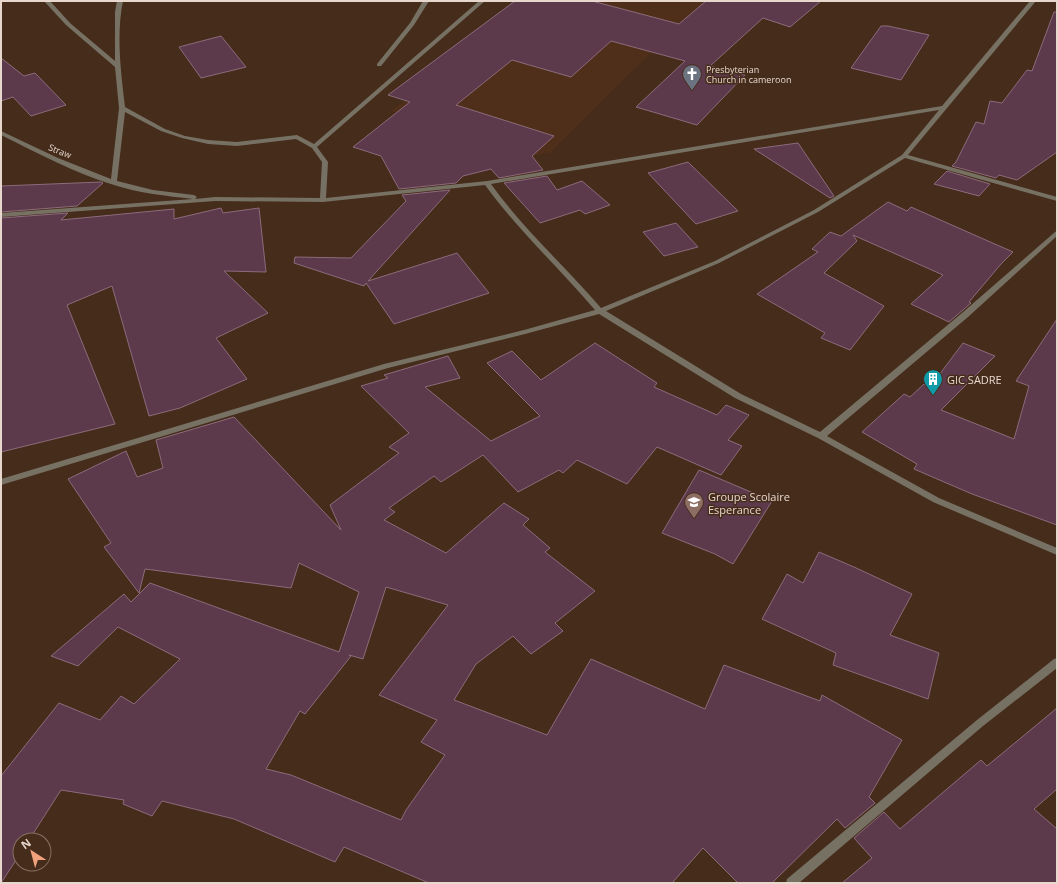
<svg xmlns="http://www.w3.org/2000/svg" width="1058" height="884" font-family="'Open Sans',sans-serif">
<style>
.built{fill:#4f2f1a}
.building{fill:#5c3a4b;stroke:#8c6b7b;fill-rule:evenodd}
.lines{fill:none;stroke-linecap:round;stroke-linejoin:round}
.street{fill:#777164;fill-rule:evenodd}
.labels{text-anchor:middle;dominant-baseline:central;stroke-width:3;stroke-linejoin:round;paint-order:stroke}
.far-poi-label{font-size:9px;fill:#e8d7cd;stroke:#452c1b;text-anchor:start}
.far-street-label{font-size:9px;fill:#e8d7cd;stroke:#452c1b}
.poi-label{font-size:11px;fill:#e8d7cd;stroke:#452c1b;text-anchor:start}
</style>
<rect width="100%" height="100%" fill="#452c1b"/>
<path class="built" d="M 530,1 L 738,1 L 666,38 L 550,153 L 531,156 L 391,111 Z"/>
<path class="building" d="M 515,1 L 592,1 L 679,24 L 706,1 L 821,1 L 790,27 L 763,18 L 710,66 L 745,75 L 697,125 L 636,107 L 685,61 L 611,41 L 571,77 L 512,60 L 456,105 L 554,136 L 532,156 L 543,170 L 499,178 L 491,169 L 463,176 L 456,183 L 399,189 L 381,156 L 353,147 L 410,102 L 388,95 Z
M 1054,12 L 1057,12 L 1057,152 L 1017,180 L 999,175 L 996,178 L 952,166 L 956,162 L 976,122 L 984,124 L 990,101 L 1002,103 L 1027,70 L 1032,71 Z
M 881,26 L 888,26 L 929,35 L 901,80 L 851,68 Z
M 221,36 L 246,67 L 201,78 L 179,47 Z
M 1,58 L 24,76 L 35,73 L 66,105 L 31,116 L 13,97 L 1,101 Z
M 798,143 L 834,196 L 830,198 L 754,149 Z
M 688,162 L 738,211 L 696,224 L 648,173 Z
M 947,171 L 990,184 L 979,196 L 934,184 Z
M 547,176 L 557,190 L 582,181 L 610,205 L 585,214 L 580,210 L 540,223 L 504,183 Z
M 101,182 L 103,183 L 77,206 L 1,212 L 1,186 Z
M 450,190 L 368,281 L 457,253 L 489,293 L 394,324 L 366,283 L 364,286 L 294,263 L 295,257 L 351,258 L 406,201 L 402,195 Z
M 888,202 L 907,211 L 911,207 L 1013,252 L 1001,264 L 969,302 L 971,303 L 949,322 L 911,304 L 943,275 L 853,235 L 857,241 L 824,273 L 884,306 L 850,350 L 821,338 L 825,333 L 757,294 L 818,252 L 812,249 L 830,232 L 841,236 Z
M 221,208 L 223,213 L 259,208 L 266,272 L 224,271 L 268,313 L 216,338 L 247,379 L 180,408 L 149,416 L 112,286 L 67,305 L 115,424 L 1,452 L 1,218 L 68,213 L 61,220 L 174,209 L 174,219 Z
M 676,223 L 698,247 L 664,256 L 643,232 Z
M 1057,319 L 1057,525 L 972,494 L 914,469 L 917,464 L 862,432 L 904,394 L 910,397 L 924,384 L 930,387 L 963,343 L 995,356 L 941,410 L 1014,439 L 1029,386 L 1016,381 Z
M 595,343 L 657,383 L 654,387 L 717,415 L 726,405 L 749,415 L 728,440 L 742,446 L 721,475 L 657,447 L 627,484 L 577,460 L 563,473 L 559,470 L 518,492 L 483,455 L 441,482 L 434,476 L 389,508 L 395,512 L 384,520 L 446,553 L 504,503 L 529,519 L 523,525 L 550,548 L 545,552 L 595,591 L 555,623 L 563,631 L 531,654 L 513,636 L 476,664 L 454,700 L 547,735 L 591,659 L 705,709 L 724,665 L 820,701 L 822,695 L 902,740 L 869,797 L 875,803 L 845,828 L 837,819 L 772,883 L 738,883 L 703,848 L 672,883 L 429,883 L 344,847 L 335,862 L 234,819 L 162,801 L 152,816 L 123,804 L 124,800 L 61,790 L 29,840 L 20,840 L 20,854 L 1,883 L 1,776 L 59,703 L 100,720 L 121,696 L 134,704 L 180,659 L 118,627 L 78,666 L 51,656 L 124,594 L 131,602 L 150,583 L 339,652 L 359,592 L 299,563 L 291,588 L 145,569 L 139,593 L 104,547 L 111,543 L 68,479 L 126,451 L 137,477 L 163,468 L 156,440 L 234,417 L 341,530 L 330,505 L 399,453 L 389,447 L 409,433 L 361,386 L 388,378 L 384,375 L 448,356 L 460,378 L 425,387 L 491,441 L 540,416 L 487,363 L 512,351 L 541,380 ZM 386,587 L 448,605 L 379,695 L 437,720 L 421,742 L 445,755 L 406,810 L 401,820 L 291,775 L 266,769 L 300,711 L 305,714 L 351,656 L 349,655 L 363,659 Z
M 699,470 L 772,501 L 733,564 L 715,554 L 662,533 Z
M 819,552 L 854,567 L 912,594 L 890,635 L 939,653 L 928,699 L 833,665 L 836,653 L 762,619 L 787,574 L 803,583 Z
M 1057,708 L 1057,789 L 1034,809 L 1057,829 L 1057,883 L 842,883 L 872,858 L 854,838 L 884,812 L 900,829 L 981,760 L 987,766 Z"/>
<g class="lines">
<path class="street" d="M 44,1 L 50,1 L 70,23 L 115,61 L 115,12 L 117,1 L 123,1 C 116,35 121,73 125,107 L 165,129 L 185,136 L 208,140 L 237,142 L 297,135 L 314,144 L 479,1 L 485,1 L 317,147 L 328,162 L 326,198 L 487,181 L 942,106 L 1030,1 L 1036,1 L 908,155 L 1057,197 L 1057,201 L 905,158 L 818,212 L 719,263 L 606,311 L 741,394 L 820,432 L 962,313 L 1055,232 L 1057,231 L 1057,236 L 968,317 L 827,436 L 939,498 L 1057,548 L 1057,555 L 933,502 L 818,438 L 735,398 L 599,314 L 525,334 L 388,368 L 1,485 L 1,479 L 384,364 L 524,330 L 595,310 C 559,268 518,230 485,185 L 323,202 L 215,201 L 1,217 L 1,213 L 193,199 C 166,196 139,193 114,185 C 75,173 37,153 1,135 L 1,131 L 3,132 L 58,158 L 111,179 L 119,108 L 115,67 L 66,25 ZM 939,110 L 902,155 L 814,210 L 715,261 L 601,308 C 565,266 523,229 491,184 ZM 125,112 L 161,131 L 182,138 L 208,144 L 237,146 L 296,139 L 312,148 L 322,162 L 320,198 L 215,197 L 195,199 L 197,197 L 194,195 L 153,190 L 117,181 Z
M 423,1 L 429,1 L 414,25 L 381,66 L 377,66 L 377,64 L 410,23 Z
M 1057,658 L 1057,668 L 983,726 L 799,883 L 786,883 L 787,879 L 977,720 L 1054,659 Z"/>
</g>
<defs>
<symbol id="church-pin" viewBox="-11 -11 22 30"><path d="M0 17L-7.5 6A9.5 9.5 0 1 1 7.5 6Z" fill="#6b7280" stroke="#452c1b"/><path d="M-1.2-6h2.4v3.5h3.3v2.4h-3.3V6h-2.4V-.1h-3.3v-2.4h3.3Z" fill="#fff"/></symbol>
<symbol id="building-pin" viewBox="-11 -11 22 30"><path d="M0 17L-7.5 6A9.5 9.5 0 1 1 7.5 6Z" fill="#0f9aa8" stroke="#452c1b"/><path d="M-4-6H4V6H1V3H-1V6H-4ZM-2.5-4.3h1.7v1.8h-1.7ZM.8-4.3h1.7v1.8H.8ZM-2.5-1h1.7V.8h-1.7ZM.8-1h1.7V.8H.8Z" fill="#fff"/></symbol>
<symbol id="school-pin" viewBox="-11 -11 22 30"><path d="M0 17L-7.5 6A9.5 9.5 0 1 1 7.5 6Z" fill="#8d6e63" stroke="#452c1b"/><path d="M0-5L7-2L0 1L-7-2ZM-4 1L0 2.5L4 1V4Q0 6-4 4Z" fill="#fff"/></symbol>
</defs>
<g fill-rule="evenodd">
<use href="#church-pin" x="681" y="63" width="22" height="30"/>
<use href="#building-pin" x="922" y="368" width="22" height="30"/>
<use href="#school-pin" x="683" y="491" width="22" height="30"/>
</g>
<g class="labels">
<g class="far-poi-label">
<text x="706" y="69">Presbyterian<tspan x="706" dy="10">Church in cameroon</tspan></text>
</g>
<g class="far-street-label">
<text transform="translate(60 151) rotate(22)">Straw</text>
</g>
<g class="poi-label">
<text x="947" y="379">GIC SADRE</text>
<text x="708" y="496">Groupe Scolaire<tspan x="708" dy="13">Esperance</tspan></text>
</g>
</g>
<rect width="1058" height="884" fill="none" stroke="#e8d7cd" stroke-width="4"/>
<g transform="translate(32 852) rotate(324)"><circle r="19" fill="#452c1b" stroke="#867062"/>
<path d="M0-3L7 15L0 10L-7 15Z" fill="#f1a17c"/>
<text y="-6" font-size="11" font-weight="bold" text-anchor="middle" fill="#e8d7cd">N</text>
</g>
</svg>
